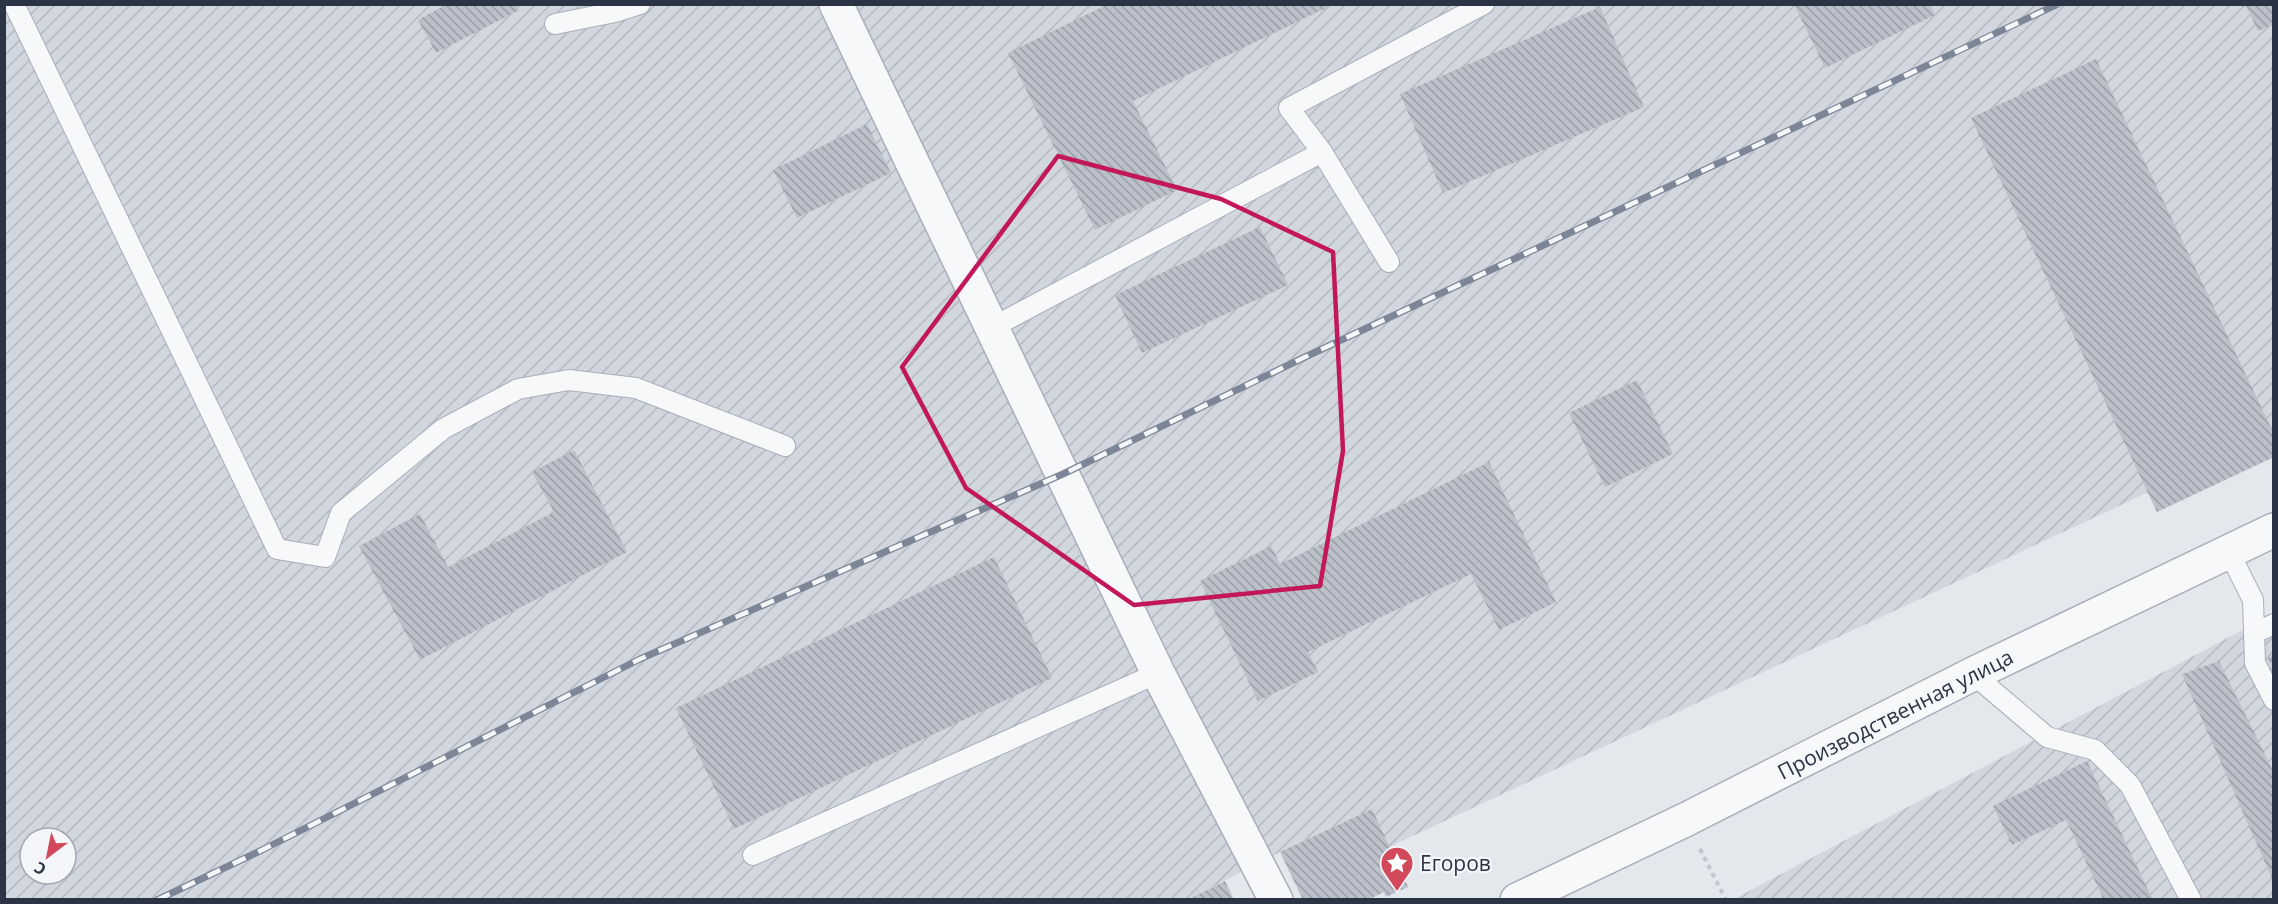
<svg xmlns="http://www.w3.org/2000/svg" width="2278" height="904" font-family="'Open Sans',sans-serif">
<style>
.industrial{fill:url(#industrial-furrows);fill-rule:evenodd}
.building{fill:url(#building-back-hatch)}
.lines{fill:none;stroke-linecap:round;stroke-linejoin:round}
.service-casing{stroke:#a9aeb7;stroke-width:22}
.minor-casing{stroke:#a9aeb7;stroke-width:36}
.tertiary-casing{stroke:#a9aeb7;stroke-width:36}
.path{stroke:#c2c5cb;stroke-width:4;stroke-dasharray:4.5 4.5;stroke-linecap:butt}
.service{stroke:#f7f8fa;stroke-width:20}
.minor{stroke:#f7f8fa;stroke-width:33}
.tertiary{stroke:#f7f8fa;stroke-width:33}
.rail-casing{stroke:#7d8696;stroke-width:7}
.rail{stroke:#f4f6f9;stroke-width:4.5;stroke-dasharray:14;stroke-linecap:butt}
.marked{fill:none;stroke:#c2185b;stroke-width:4.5;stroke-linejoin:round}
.labels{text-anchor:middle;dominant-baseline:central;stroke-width:4.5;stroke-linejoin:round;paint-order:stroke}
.street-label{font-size:21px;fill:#2b3445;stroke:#f4f6f9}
.poi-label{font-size:21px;fill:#2b3445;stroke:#f4f6f9;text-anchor:start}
</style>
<defs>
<pattern id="industrial-furrows" width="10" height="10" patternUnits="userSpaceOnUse" patternTransform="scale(1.5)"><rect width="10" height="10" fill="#d2d6de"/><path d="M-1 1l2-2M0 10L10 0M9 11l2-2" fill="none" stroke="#b4b8c0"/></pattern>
<pattern id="building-back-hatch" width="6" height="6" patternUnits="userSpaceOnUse" patternTransform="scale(1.5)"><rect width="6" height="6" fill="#bbc0ca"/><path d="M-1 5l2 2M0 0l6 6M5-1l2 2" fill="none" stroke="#989da6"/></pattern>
</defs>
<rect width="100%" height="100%" fill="#e4e7ec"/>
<path class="industrial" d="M 5,5 L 2273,5 L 2273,434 L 1389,847 L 1372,809 L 1280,852 L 1187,900 L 5,900 ZM 30,838 L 66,838 L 66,874 L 30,874 Z
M 2273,614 L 2273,899 L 1734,899 Z"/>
<path class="building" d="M 447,4 L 516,4 L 519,10 L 436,53 L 418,20 Z
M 1108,4 L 1334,4 L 1133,101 L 1177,190 L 1095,230 L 1008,53 Z
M 1794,4 L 1930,4 L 1935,15 L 1825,68 Z
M 2245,4 L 2274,4 L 2274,24 L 2258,31 Z
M 1600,7 L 1644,107 L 1443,193 L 1400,94 Z
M 2096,59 L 2274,434 L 2274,457 L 2157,512 L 1971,118 Z
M 867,124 L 891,173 L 797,218 L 773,170 Z
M 1260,227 L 1288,285 L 1142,353 L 1115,295 Z
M 1637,380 L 1673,454 L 1605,487 L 1569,413 Z
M 574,450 L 627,552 L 420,660 L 359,546 L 420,514 L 448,567 L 554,512 L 532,472 Z
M 1489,462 L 1556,602 L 1499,630 L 1471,574 L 1308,652 L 1318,672 L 1258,701 L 1200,581 L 1271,546 L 1280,564 Z
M 994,557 L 1052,678 L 734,829 L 676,708 Z
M 2274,655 L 2274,668 L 2267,659 Z
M 2219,661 L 2274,773 L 2274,883 L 2182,674 Z
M 2087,761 L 2153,900 L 2104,900 L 2066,820 L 2012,845 L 1993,806 Z
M 1372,809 L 1408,887 L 1386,897 L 1384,892 L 1368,900 L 1303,900 L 1280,852 Z
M 1225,881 L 1234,900 L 1187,900 Z"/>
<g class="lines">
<defs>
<path id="service" d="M 14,4 L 277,549 L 325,557 L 341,513 L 443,429 L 518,389 L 569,380 L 636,388 L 785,446
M 555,24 L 615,12 L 640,4
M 1322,152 L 1289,108 L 1484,4
M 993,327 L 1322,152 L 1389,262
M 2229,552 L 2253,600 L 2255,663 L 2274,700
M 2254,633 L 2274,624
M 1973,674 L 2047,737 L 2095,750 L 2130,785 L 2191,900
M 753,855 L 1158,673"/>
<path id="minor" d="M 836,4 L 1158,673 L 1276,900"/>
<path id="tertiary" d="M 1517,900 L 1685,820 L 1973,674 L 2274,530"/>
</defs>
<use href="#service" class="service-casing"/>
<use href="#minor" class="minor-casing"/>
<use href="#tertiary" class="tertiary-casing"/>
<path class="path" d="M 1700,849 L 1726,900"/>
<use href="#service" class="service"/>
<use href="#minor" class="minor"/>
<use href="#tertiary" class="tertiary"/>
<defs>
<path id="rail" d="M 157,900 L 262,850 L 640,659 L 1063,474 L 1305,357 L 2058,4"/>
</defs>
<use href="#rail" class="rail-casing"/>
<use href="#rail" class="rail"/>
</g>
<path class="marked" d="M 1058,156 L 1221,199 L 1333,252 L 1343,451 L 1320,586 L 1134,605 L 966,488 L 902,367 Z"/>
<defs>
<symbol id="sight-pin" viewBox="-11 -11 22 30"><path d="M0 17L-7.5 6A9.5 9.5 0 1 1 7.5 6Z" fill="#d1495b" stroke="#f4f6f9"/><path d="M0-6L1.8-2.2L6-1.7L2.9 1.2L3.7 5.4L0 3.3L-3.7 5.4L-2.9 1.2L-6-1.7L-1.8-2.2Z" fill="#fff"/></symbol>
</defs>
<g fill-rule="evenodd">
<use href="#sight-pin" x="1378" y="844" width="38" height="52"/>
</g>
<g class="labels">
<g class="street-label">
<text transform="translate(1895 714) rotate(-27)">Производственная улица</text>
</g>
<g class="poi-label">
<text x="1420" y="863">Егоров</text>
</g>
</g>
<rect width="2278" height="904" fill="none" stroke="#2b3445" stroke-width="12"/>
<g transform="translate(48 856) rotate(212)"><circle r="28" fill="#f4f6f9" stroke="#a4a8b1" stroke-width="1.5"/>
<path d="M0-4.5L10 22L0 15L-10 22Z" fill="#d1495b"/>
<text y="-9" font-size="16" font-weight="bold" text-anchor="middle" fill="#2b3445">С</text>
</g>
</svg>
